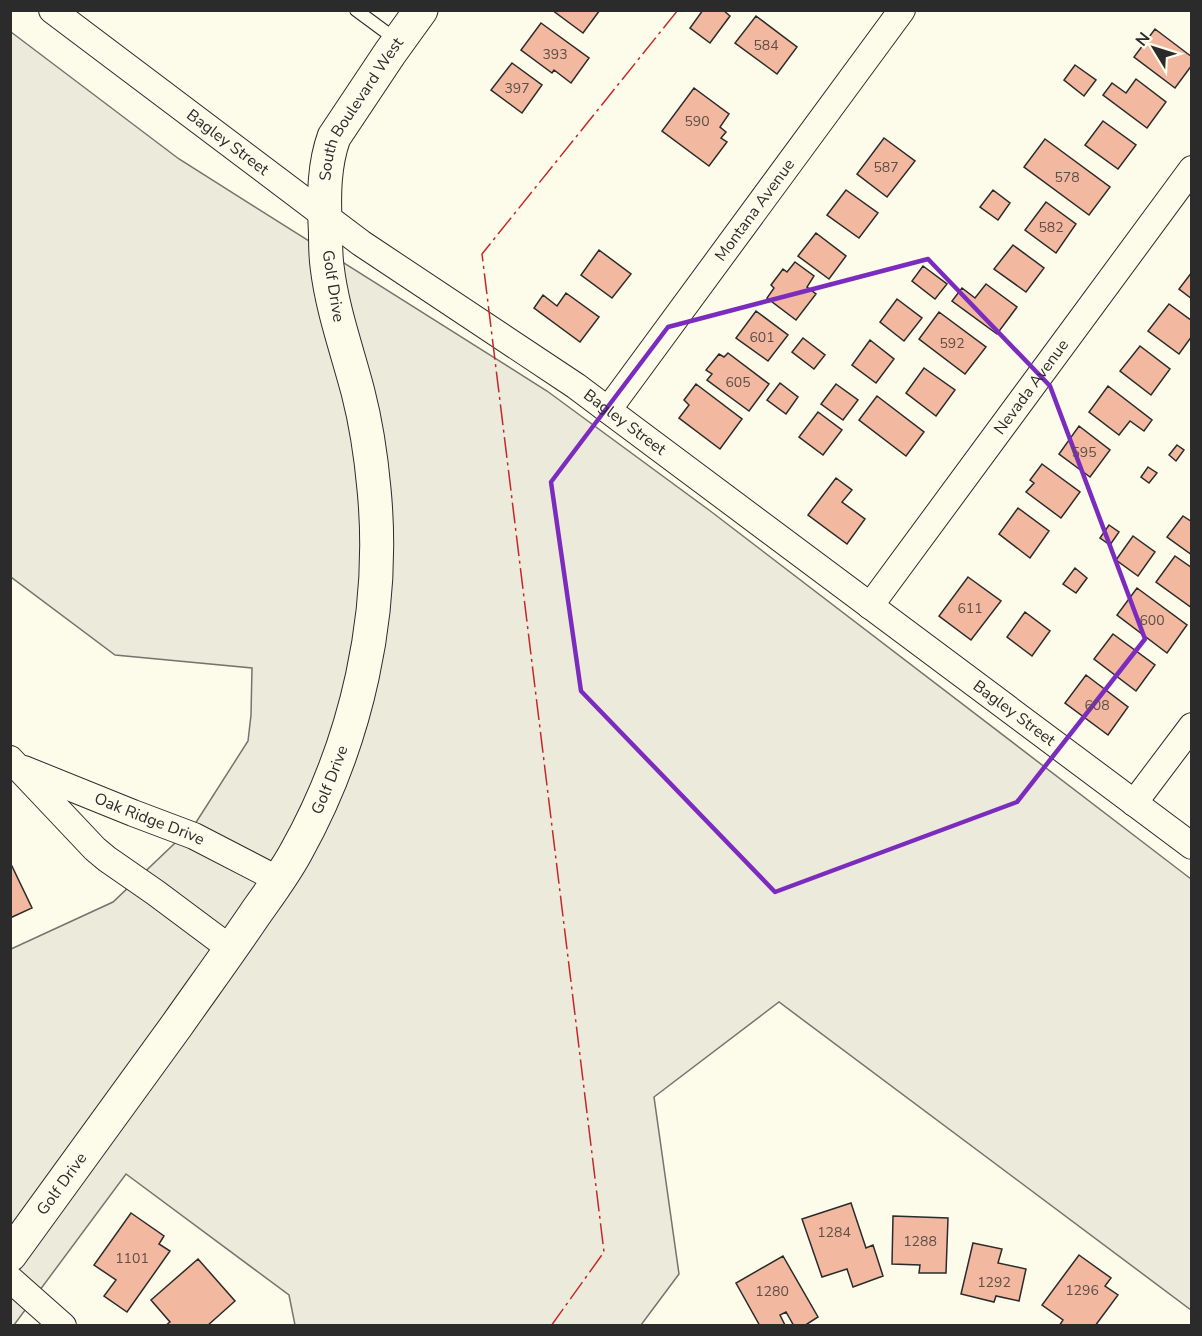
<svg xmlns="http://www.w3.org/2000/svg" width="1202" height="1336" font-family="'Nunito Sans',sans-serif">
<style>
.green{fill:#ecebdb;stroke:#74746e;stroke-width:1.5}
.building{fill:#f2b8a0;stroke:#2b2b2b;stroke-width:1.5}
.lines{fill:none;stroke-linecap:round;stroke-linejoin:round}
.lane-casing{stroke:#2b2b2b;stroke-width:14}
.street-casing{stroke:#2b2b2b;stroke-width:28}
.secondary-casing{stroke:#2b2b2b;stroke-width:35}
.lane{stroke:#fdfbea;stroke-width:12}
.street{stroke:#fdfbea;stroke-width:26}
.secondary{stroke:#fdfbea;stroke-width:33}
.power{stroke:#c62828;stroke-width:1.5;stroke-dasharray:21 4.5 3 4.5;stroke-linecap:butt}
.marked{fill:none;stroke:#7b2cbf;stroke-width:4.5;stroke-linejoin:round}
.labels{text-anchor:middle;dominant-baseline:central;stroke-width:4.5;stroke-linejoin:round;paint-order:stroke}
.number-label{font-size:14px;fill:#5d4e48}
.street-label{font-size:16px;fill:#2b2b2b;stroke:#fdfbea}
</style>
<rect width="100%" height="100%" fill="#fdfbea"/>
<path class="green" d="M 11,32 L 179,159 L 547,391 L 709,510 L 1191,879 L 1191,1310 L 779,1002 L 654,1097 L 679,1274 L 641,1325 L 295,1325 L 289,1295 L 126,1174 L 14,1325 L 11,1325 L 11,949 L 113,902 L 195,824 L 248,741 L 251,715 L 252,668 L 115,655 L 11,577 Z"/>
<path class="building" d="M 552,10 L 600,10 L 583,33 Z
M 703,10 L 723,10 L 730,16 L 710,43 L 690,28 Z
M 756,16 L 797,47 L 777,74 L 735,43 Z
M 541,23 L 589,58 L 571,83 L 554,70 L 552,73 L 521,50 Z
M 1155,29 L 1192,57 L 1192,65 L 1175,88 L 1134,57 Z
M 512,63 L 542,85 L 522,113 L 491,90 Z
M 1075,65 L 1096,80 L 1084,96 L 1064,80 Z
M 1136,79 L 1166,102 L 1147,128 L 1103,95 L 1112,83 L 1126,93 Z
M 694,88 L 729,114 L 720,127 L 726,132 L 721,138 L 727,142 L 709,166 L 662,131 Z
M 1103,121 L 1136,145 L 1118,169 L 1085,145 Z
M 884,138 L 915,161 L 887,197 L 857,174 Z
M 1045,139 L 1110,187 L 1089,215 L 1024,167 Z
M 846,190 L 878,213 L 859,238 L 827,215 Z
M 993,190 L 1010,203 L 998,220 L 980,207 Z
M 1046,202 L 1076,224 L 1056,253 L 1025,230 Z
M 816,233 L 846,256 L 829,279 L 798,256 Z
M 1013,245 L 1044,268 L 1026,292 L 994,269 Z
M 599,250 L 631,274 L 612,298 L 581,275 Z
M 795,262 L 814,276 L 807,287 L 816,294 L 796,320 L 767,298 L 774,288 L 771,285 L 783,269 L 787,272 Z
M 923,266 L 947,284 L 935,299 L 912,281 Z
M 1192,272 L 1192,299 L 1179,289 Z
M 986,284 L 1017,307 L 997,334 L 952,301 L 962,288 L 975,298 Z
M 566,293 L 599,317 L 580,342 L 534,308 L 543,295 L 557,306 Z
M 897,299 L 922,318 L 904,341 L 880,322 Z
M 1169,304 L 1192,321 L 1192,336 L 1179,354 L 1148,331 Z
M 756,311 L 788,335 L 768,361 L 736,338 Z
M 939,312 L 986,347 L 965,374 L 919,339 Z
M 803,338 L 825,355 L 814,369 L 792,352 Z
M 870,340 L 894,359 L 876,383 L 852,365 Z
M 1140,346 L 1170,369 L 1151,395 L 1120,371 Z
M 728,353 L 769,384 L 749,411 L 707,380 L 712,374 L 706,370 L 719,354 L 724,357 Z
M 924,368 L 955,390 L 936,416 L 906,393 Z
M 780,383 L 798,397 L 786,414 L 767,400 Z
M 696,384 L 742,419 L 720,449 L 679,418 L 689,405 L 684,400 Z
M 836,384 L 858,400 L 843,420 L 821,404 Z
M 1108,386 L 1152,420 L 1144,431 L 1130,421 L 1119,435 L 1089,412 Z
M 877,396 L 924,432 L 906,456 L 859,420 Z
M 818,412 L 842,430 L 823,455 L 799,437 Z
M 1079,426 L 1110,450 L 1090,477 L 1059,454 Z
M 1177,445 L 1184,450 L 1176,461 L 1169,455 Z
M 1042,464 L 1080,492 L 1061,518 L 1026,492 L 1034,483 L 1030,480 Z
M 1148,467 L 1157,473 L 1149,483 L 1141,477 Z
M 836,478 L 852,490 L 842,502 L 865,519 L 847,544 L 808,515 Z
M 1018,508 L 1049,531 L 1030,558 L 999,534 Z
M 1183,516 L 1192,522 L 1192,555 L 1167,537 Z
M 1109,525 L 1119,532 L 1110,545 L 1100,538 Z
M 1133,536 L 1155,552 L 1138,576 L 1116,560 Z
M 1175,556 L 1192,568 L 1192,608 L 1156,582 Z
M 1075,568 L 1087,578 L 1076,593 L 1063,584 Z
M 968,577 L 1001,601 L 971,640 L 939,616 Z
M 1137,588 L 1187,625 L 1167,653 L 1117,615 Z
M 1025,612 L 1050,631 L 1032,656 L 1007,637 Z
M 1113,634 L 1155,665 L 1136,691 L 1094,659 Z
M 1086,675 L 1128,707 L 1108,735 L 1065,703 Z
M 10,862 L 32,908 L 10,918 Z
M 851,1203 L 866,1248 L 873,1245 L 883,1276 L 853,1287 L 847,1269 L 822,1277 L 802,1219 Z
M 131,1213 L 164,1236 L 159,1244 L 170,1251 L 127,1312 L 104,1296 L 116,1280 L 94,1265 Z
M 893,1216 L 948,1218 L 946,1273 L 919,1273 L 920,1265 L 892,1264 Z
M 973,1243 L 1002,1249 L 998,1263 L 1026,1269 L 1019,1301 L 996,1296 L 994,1302 L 961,1294 Z
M 1079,1255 L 1111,1278 L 1105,1286 L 1118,1295 L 1095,1326 L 1059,1326 L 1063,1320 L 1042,1305 Z
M 783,1256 L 818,1317 L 804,1326 L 794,1326 L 786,1312 L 780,1315 L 785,1325 L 784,1326 L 760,1326 L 736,1283 Z
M 198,1259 L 235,1301 L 207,1326 L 165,1326 L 170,1322 L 151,1300 Z"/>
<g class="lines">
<defs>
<path id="lane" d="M 356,10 L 398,41"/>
<g id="street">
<path id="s1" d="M 52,10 L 361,243 L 576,386 L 608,410 L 1192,846"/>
<path id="s2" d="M 608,410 L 902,10"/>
<path id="s3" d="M 870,606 L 1192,169"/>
<path d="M 10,759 L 95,849 L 107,859 L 156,893 L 231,949"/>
<path id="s4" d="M 24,769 L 133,813 L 194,836 L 279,880"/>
<path d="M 1134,803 L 1192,726"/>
<path d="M 10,1279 L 63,1326"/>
</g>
<g id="secondary">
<path id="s5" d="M 10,1255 C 66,1179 121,1102 177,1025 C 203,988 230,951 255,914 C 269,894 284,874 296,852 C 357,743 386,613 374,489 C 371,456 366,423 358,392 C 347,350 332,309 327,266 C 325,252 326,237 325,223 C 324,194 324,165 334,137 L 390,53 L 421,10"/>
</g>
</defs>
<use href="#lane" class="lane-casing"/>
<use href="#street" class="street-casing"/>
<use href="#secondary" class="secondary-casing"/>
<use href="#lane" class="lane"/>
<use href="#street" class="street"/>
<use href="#secondary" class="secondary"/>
<path class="power" d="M 551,1326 L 604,1252 L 482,254 L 678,10"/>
</g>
<path class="marked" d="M 928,259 L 1050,386 L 1145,639 L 1017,802 L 775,892 L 581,691 L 551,482 L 668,327 Z"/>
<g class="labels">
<g class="number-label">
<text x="766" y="45">584</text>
<text x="555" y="54">393</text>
<text x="517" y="88">397</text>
<text x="697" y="121">590</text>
<text x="886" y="167">587</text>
<text x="1067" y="177">578</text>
<text x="1051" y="227">582</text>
<text x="762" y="337">601</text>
<text x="952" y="343">592</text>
<text x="738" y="382">605</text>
<text x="1084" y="452">595</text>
<text x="970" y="608">611</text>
<text x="1152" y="620">600</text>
<text x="1097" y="705">608</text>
<text x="834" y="1232">1284</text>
<text x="920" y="1241">1288</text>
<text x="132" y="1258">1101</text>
<text x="994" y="1282">1292</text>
<text x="1082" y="1290">1296</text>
<text x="772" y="1291">1280</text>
</g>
<g class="street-label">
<text stroke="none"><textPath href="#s5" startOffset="1266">South Boulevard West</textPath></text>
<text stroke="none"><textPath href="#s1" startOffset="220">Bagley Street</textPath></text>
<text stroke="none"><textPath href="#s2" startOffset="248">Montana Avenue</textPath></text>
<text transform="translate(333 286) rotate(81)">Golf Drive</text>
<text stroke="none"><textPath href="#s3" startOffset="272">Nevada Avenue</textPath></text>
<text stroke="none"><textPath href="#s1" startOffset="706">Bagley Street</textPath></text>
<text stroke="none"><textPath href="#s1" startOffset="1192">Bagley Street</textPath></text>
<text stroke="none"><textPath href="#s5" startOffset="574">Golf Drive</textPath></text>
<text stroke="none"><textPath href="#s4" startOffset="135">Oak Ridge Drive</textPath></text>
<text stroke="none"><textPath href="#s5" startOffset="88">Golf Drive</textPath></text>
</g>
</g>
<rect width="1202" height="1336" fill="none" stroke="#2b2b2b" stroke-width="24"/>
<g transform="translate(1154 48) rotate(308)" stroke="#fdfbea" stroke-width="4.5" paint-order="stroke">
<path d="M0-4.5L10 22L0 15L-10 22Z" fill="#2b2b2b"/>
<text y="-9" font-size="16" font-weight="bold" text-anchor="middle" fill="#2b2b2b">N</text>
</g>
</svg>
